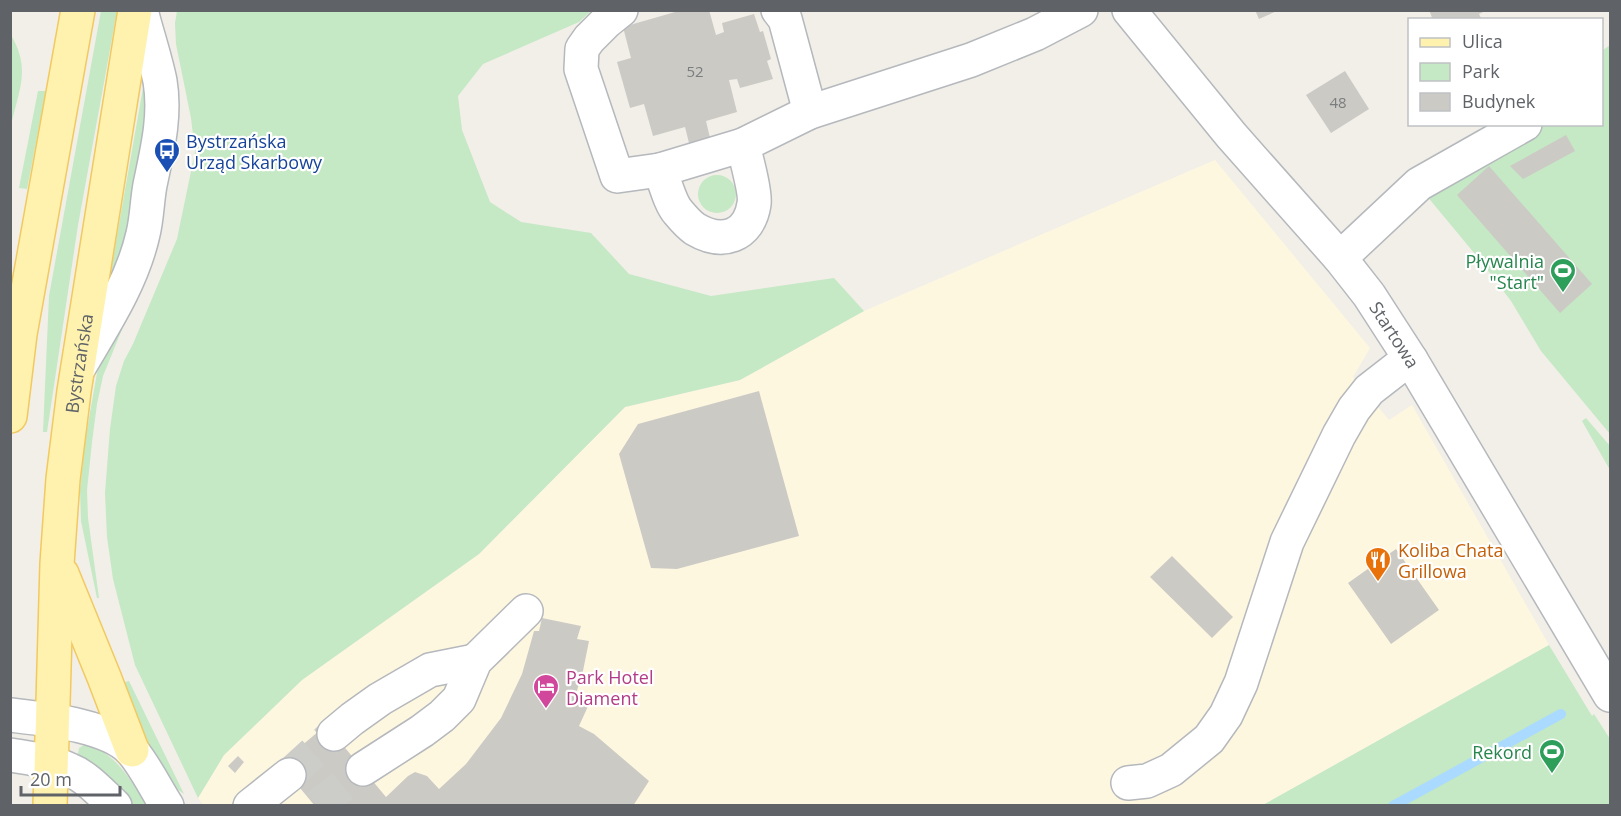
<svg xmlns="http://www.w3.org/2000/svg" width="1621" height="816" font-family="'Open Sans',sans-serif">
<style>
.commercial{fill:#fef7e0}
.green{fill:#c5e8c5}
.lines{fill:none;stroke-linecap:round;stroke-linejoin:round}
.stream{stroke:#aadaff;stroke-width:10}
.building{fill:#cccac5}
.minor-tunnel{stroke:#ccccc8;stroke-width:33;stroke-dasharray:33 16;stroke-linecap:butt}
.minor-casing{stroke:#b5b8bc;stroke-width:36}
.major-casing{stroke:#f2c960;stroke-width:36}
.minor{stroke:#fff;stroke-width:33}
.major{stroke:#fff2af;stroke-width:33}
.labels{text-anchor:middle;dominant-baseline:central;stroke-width:4.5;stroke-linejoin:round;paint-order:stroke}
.number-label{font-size:15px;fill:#7a7d7f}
.transit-label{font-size:18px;fill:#164399;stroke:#fff;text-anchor:start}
.leisure-label{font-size:18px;fill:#27864d;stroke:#fff;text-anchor:end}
.street-label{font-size:18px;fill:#5f6368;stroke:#fff}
.food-label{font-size:18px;fill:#c56008;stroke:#fff;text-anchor:start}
.hotel-label{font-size:18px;fill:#b23c85;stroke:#fff;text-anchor:start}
</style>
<rect width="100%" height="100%" fill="#f1efe8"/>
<path class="commercial" d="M 1215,160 L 1370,348 L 1353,377 L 1389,420 L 1412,405 L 1549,645 L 1263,805 L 204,806 L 198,798 L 224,755 L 302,680 L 479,554 L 625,407 L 740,380 L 864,311 Z"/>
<path class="green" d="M 101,11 L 117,11 L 78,225 L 47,432 L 43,432 L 49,296 Z
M 177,11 L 591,11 L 579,22 L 483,64 L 458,96 L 462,130 L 490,202 L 521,222 L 591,233 L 629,274 L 711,296 L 834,278 L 864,311 L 740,380 L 625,407 L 479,554 L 302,680 L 224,755 L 198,798 L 135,665 L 113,579 L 107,537 L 105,493 L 110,429 L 116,386 L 124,361 L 133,344 L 177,239 L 195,152 L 191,118 L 176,44 L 175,23 Z
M 11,35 C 31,69 19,89 11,125 Z
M 1610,45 L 1610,434 L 1541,351 L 1511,301 L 1480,260 L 1426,195 L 1413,176 L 1491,125 L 1602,124 L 1602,51 Z
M 145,85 L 150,86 L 128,252 L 109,281 L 143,88 Z
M 38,91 L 46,91 L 27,189 L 19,188 Z
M698 194a19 19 0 1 1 38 0a19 19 0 1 1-38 0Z
M 138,290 L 103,376 L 97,404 L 92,442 L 87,490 L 88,518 L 99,598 L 97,598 L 81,521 L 80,490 L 85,441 L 97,373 L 102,356 Z
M 1586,418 L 1610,446 L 1610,470 L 1582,421 Z
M 1549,645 L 1592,716 L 1594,714 L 1610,739 L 1610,805 L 1263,805 Z
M 129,681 L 184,794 C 151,772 136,720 121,683 Z
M 84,745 C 114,749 132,782 146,805 L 133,805 L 78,754 L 79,748 Z"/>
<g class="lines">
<path class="stream" d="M 1393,806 L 1561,714"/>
</g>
<path class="building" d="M 682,10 L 709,10 L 716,35 L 724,32 L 722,23 L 754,14 L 760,32 L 763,31 L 771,59 L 767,61 L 773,79 L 740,88 L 737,79 L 729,80 L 737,112 L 706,121 L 710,138 L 689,143 L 685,127 L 653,136 L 644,104 L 630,108 L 617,62 L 631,58 L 623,27 Z
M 1255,10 L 1279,10 L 1259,19 Z
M 1429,10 L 1487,10 L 1479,14 L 1482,20 L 1433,20 Z
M 1345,71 L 1369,109 L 1331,133 L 1306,95 Z
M 1566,135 L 1575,151 L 1523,179 L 1510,166 Z
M 1489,166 L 1592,284 L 1560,313 L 1457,195 Z
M 759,391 L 799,536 L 677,569 L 651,568 L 619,454 L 638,424 Z
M 1396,549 L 1439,610 L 1391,644 L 1348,583 Z
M 1172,556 L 1233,617 L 1212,638 L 1150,577 Z
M 542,618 L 581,626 L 577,639 L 589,641 L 583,671 L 575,697 L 590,702 L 579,726 L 594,734 L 649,781 L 633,806 L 315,806 L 280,764 L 326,725 L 386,797 L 408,776 L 415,772 L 427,776 L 439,789 L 466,764 L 501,718 L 522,674 L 534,631 L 539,631 Z
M 238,756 L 244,762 L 235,773 L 228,766 Z"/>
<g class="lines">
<path class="minor-tunnel" d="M 289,775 L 334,734
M 317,806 L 363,769"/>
<defs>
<g id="minor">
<path d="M 621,10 L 606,22 L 589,39 L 582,49 L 581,69 L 617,176 L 660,170 L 743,145 L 810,112 L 971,60 L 1035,34 L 1081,10"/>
<path d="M 778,10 L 785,19 L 810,112"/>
<path id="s1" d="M 1129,10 L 1231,135 L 1340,258 L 1369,295 L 1411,360 L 1610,695"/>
<path d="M 660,170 C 665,182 670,203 678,212 C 683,218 689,225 695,229 C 722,245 749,237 754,204 C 756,194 746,157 743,145"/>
<path d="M 1340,258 L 1419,184 L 1525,124"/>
<path d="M 78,369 C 103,326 132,283 143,234 C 147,218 147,201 150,185 C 157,151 166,116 160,81 C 155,57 147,34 141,10"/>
<path d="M 10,715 C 44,719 109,725 132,751 C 145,766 156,789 167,806"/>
<path d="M 334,734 L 352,719 L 380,699 L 430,670 L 475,661"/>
<path d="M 10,755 C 31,758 52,761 70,770 C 87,777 101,793 115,806"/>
<path d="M 363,769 L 422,731 L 442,716 L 459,699 L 475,661 L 526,611"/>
<path d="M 1128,783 L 1147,781 L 1171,770 L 1209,739 L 1226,715 L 1241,683 L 1287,542 L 1339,435 L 1354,409 L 1369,390 L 1396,369 L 1411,360"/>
<path d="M 250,806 L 289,775"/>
</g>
<g id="major">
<path d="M 10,416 L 20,334 L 78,10"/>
<path d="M 62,574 L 104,677 L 132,750"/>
<path id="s2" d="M 50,806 L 57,564 L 63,479 L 74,391 L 135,10"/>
</g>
</defs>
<use href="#minor" class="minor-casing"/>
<use href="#major" class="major-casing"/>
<use href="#minor" class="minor"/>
<use href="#major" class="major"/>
</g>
<defs>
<symbol id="bus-pin" viewBox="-11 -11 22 30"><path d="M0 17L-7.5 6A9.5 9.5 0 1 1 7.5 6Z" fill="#1a4fb4" stroke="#fff"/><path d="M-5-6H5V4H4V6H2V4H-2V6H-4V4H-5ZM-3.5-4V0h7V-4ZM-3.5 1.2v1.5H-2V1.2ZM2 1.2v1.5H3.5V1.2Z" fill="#fff"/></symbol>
<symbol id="stadium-pin" viewBox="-11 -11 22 30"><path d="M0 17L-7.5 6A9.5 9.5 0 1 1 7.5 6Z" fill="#2e9e5b" stroke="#fff"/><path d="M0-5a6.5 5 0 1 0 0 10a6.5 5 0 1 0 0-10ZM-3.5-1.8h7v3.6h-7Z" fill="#fff"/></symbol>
<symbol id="restaurant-pin" viewBox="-11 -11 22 30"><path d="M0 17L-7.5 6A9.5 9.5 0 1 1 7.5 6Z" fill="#e8710a" stroke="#fff"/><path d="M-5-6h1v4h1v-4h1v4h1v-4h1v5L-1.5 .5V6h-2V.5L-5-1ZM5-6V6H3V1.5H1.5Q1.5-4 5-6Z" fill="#fff"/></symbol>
<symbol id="hotel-pin" viewBox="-11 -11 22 30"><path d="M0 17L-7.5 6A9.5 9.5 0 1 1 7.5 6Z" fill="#d1479c" stroke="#fff"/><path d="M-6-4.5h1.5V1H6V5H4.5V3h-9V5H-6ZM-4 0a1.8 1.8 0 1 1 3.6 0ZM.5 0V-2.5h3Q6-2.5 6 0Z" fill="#fff"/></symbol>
</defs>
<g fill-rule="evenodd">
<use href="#bus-pin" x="152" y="136" width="30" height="40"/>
<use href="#stadium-pin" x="1548" y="256" width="30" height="40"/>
<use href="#restaurant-pin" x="1363" y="545" width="30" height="40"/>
<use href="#hotel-pin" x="531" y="672" width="30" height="40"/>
<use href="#stadium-pin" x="1537" y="737" width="30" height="40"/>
</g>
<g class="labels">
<g class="number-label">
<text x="695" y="71">52</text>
<text x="1338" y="102">48</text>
</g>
<g class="transit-label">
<text x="186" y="141">Bystrzańska<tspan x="186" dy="21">Urząd Skarbowy</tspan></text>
</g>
<g class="leisure-label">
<text x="1544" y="261">Pływalnia<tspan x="1544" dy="21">"Start"</tspan></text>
<text x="1532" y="752">Rekord</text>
</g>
<g class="street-label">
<text stroke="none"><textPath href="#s1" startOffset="420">Startowa</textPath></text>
<text stroke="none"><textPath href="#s2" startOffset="444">Bystrzańska</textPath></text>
</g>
<g class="food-label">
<text x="1398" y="550">Koliba Chata<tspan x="1398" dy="21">Grillowa</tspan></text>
</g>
<g class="hotel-label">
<text x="566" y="677">Park Hotel<tspan x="566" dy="21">Diament</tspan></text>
</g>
</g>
<rect width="1621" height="816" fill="none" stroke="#5f6368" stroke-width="24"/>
<rect x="1408" y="18" width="195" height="108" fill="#ffffff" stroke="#bfc1c3" stroke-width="1.5"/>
<rect x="1420" y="38" width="30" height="9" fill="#fff2af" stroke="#bfc1c3" stroke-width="1.5"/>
<text x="1462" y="48" font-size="18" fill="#5f6368">Ulica</text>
<rect x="1420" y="63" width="30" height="18" fill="#c5e8c5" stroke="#bfc1c3" stroke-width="1.5"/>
<text x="1462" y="78" font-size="18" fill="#5f6368">Park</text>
<rect x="1420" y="93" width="30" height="18" fill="#cccac5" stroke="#bfc1c3" stroke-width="1.5"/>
<text x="1462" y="108" font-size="18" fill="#5f6368">Budynek</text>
<path d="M21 786v9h99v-9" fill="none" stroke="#5f6368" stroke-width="3"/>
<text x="30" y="786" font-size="18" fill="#5f6368" stroke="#ffffff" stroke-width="4.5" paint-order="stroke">20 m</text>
</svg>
